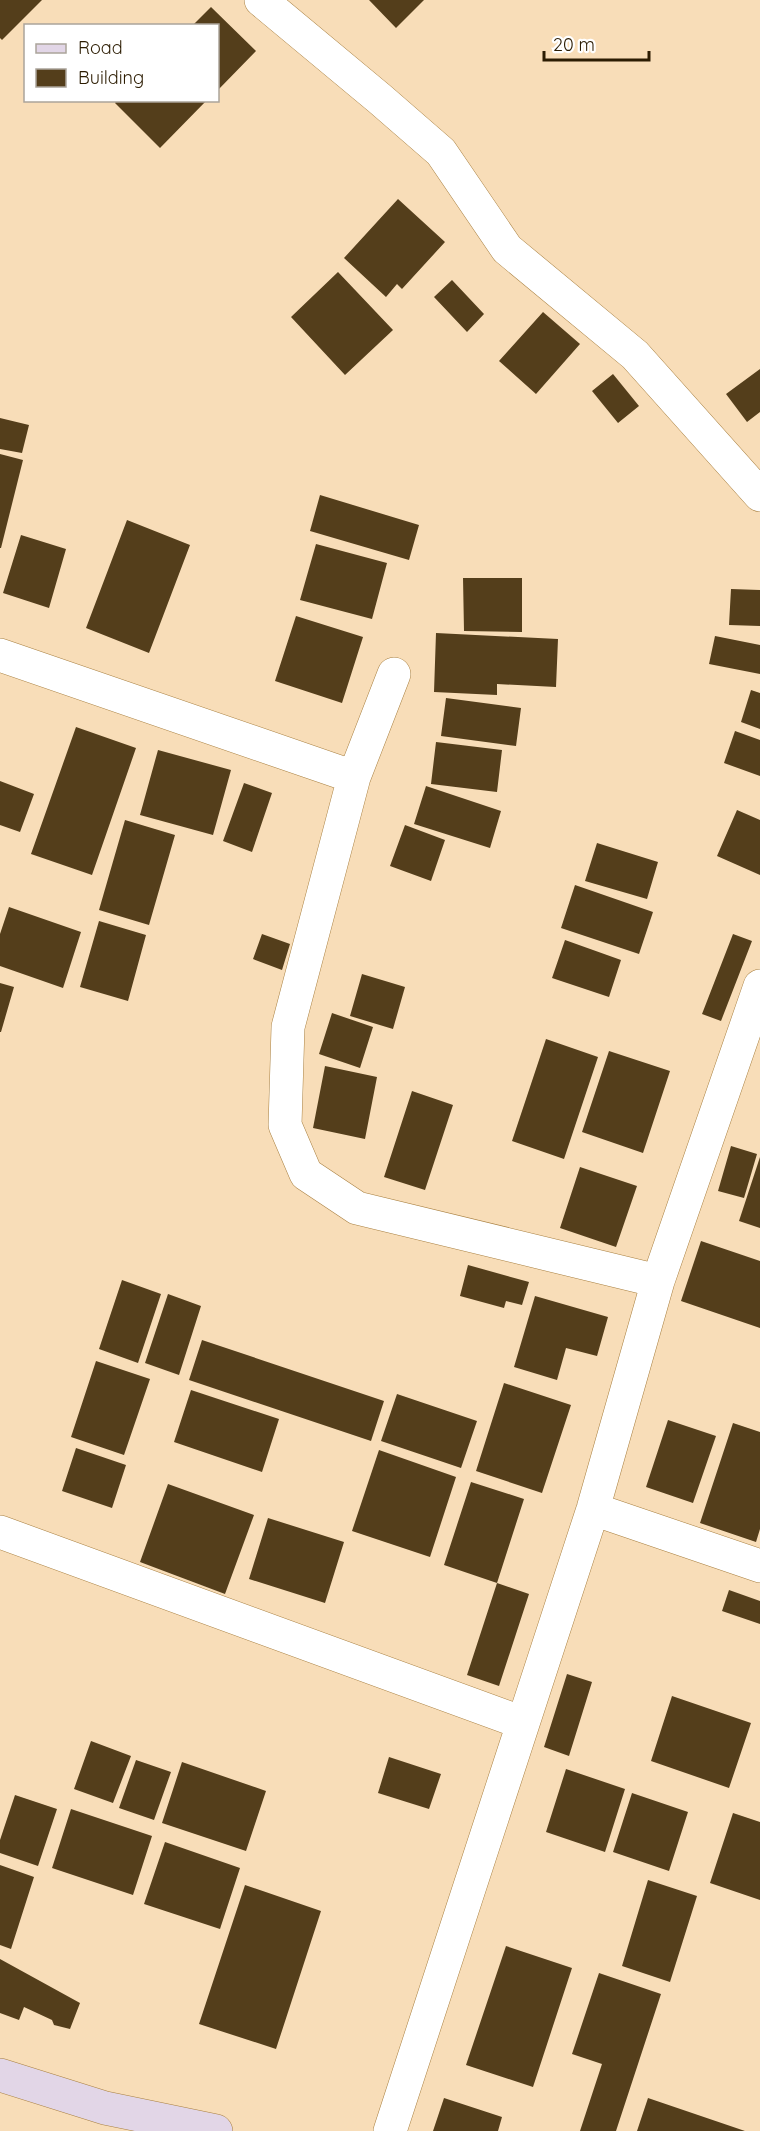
<svg xmlns="http://www.w3.org/2000/svg" width="760" height="2131" font-family="Quicksand,sans-serif">
<style>
.building{fill:#543e1b}
.lines{fill:none;stroke-linecap:round;stroke-linejoin:round}
.street-casing{stroke:#a98041;stroke-width:34}
.secondary-casing{stroke:#a98041;stroke-width:34}
.street{stroke:#fff;stroke-width:33}
.secondary{stroke:#e2d6e7;stroke-width:33}
</style>
<rect width="100%" height="100%" fill="#f8ddb8"/>
<path class="building" d="M 0,0 L 42,0 L 2,40 L 0,38 Z
M 369,0 L 424,0 L 396,28 Z
M 211,7 L 256,51 L 218,90 L 218,26 L 192,26 Z
M 117,100 L 207,100 L 160,148 L 115,103 Z
M 398,199 L 445,242 L 402,289 L 397,284 L 386,297 L 344,258 Z
M 338,272 L 393,330 L 345,375 L 291,317 Z
M 452,280 L 484,314 L 467,332 L 434,297 Z
M 543,312 L 580,344 L 536,394 L 499,361 Z
M 760,369 L 760,412 L 747,422 L 726,394 Z
M 613,374 L 639,406 L 618,423 L 592,391 Z
M 0,418 L 29,425 L 22,453 L 0,449 Z
M 0,454 L 23,460 L 1,548 L 0,548 Z
M 320,495 L 419,525 L 409,560 L 310,531 Z
M 127,520 L 190,545 L 149,653 L 86,628 Z
M 21,535 L 66,549 L 49,608 L 3,593 Z
M 316,544 L 387,563 L 372,619 L 300,600 Z
M 463,578 L 522,578 L 522,632 L 464,631 Z
M 731,589 L 760,590 L 760,626 L 729,625 Z
M 296,616 L 363,637 L 342,703 L 275,681 Z
M 436,633 L 558,639 L 556,687 L 497,684 L 497,695 L 434,692 Z
M 715,636 L 760,645 L 760,674 L 709,664 Z
M 751,690 L 760,693 L 760,729 L 741,722 Z
M 446,698 L 521,708 L 516,746 L 441,736 Z
M 76,727 L 136,748 L 92,875 L 31,854 Z
M 735,731 L 760,740 L 760,776 L 724,763 Z
M 436,742 L 502,750 L 497,792 L 431,784 Z
M 158,750 L 231,770 L 213,835 L 140,815 Z
M 0,781 L 34,794 L 20,832 L 0,825 Z
M 244,783 L 272,793 L 252,852 L 223,841 Z
M 426,786 L 501,811 L 490,848 L 414,824 Z
M 737,810 L 760,820 L 760,875 L 717,856 Z
M 125,820 L 175,835 L 149,925 L 99,910 Z
M 405,825 L 445,840 L 431,881 L 390,866 Z
M 597,843 L 658,862 L 647,899 L 585,881 Z
M 575,885 L 653,912 L 639,954 L 561,928 Z
M 9,907 L 81,932 L 63,988 L 0,966 L 0,934 Z
M 99,921 L 146,935 L 128,1001 L 80,987 Z
M 262,934 L 290,944 L 282,970 L 253,959 Z
M 733,934 L 752,941 L 721,1021 L 702,1014 Z
M 565,940 L 621,960 L 609,997 L 552,978 Z
M 362,974 L 405,987 L 393,1029 L 350,1016 Z
M 0,983 L 14,987 L 1,1032 L 0,1032 Z
M 332,1013 L 373,1027 L 360,1068 L 319,1054 Z
M 546,1039 L 598,1057 L 564,1159 L 512,1141 Z
M 609,1051 L 670,1071 L 643,1153 L 582,1132 Z
M 325,1066 L 377,1077 L 365,1139 L 313,1128 Z
M 412,1091 L 453,1105 L 425,1190 L 384,1177 Z
M 731,1146 L 757,1154 L 744,1198 L 718,1191 Z
M 760,1157 L 760,1228 L 739,1221 Z
M 580,1167 L 637,1186 L 616,1247 L 560,1228 Z
M 701,1241 L 760,1261 L 760,1328 L 681,1301 Z
M 468,1265 L 529,1282 L 522,1305 L 506,1301 L 504,1308 L 460,1296 Z
M 122,1280 L 161,1294 L 138,1363 L 99,1349 Z
M 168,1294 L 201,1306 L 179,1375 L 145,1363 Z
M 535,1296 L 608,1317 L 597,1356 L 566,1348 L 557,1380 L 514,1367 Z
M 202,1340 L 384,1401 L 371,1441 L 189,1380 Z
M 96,1361 L 150,1379 L 124,1455 L 71,1437 Z
M 504,1383 L 571,1405 L 542,1493 L 476,1471 Z
M 191,1390 L 279,1419 L 262,1472 L 174,1442 Z
M 397,1394 L 477,1421 L 461,1468 L 381,1441 Z
M 668,1420 L 716,1436 L 693,1503 L 646,1487 Z
M 733,1423 L 760,1432 L 760,1529 L 756,1542 L 700,1523 Z
M 76,1448 L 126,1465 L 112,1508 L 62,1491 Z
M 379,1450 L 456,1477 L 430,1557 L 352,1531 Z
M 471,1482 L 524,1499 L 497,1583 L 444,1565 Z
M 168,1484 L 254,1515 L 225,1594 L 140,1562 Z
M 268,1518 L 344,1542 L 325,1603 L 249,1579 Z
M 497,1583 L 529,1594 L 499,1686 L 467,1675 Z
M 729,1590 L 760,1601 L 760,1624 L 722,1611 Z
M 567,1674 L 592,1682 L 569,1756 L 544,1747 Z
M 672,1696 L 751,1723 L 729,1788 L 651,1761 Z
M 91,1741 L 131,1756 L 113,1803 L 74,1789 Z
M 389,1757 L 441,1774 L 429,1809 L 378,1793 Z
M 136,1760 L 171,1772 L 154,1820 L 119,1808 Z
M 182,1762 L 266,1791 L 246,1851 L 162,1823 Z
M 566,1769 L 625,1789 L 605,1852 L 546,1832 Z
M 632,1793 L 688,1812 L 669,1871 L 613,1852 Z
M 15,1795 L 57,1809 L 38,1866 L 0,1853 L 0,1840 Z
M 71,1809 L 152,1836 L 133,1895 L 52,1868 Z
M 733,1813 L 760,1822 L 760,1900 L 710,1883 Z
M 165,1842 L 240,1868 L 220,1929 L 144,1904 Z
M 0,1865 L 34,1877 L 11,1949 L 0,1945 Z
M 648,1880 L 697,1896 L 670,1982 L 622,1966 Z
M 245,1885 L 321,1911 L 276,2049 L 199,2024 Z
M 506,1946 L 572,1968 L 533,2087 L 466,2065 Z
M 0,1959 L 80,2003 L 70,2029 L 54,2025 L 52,2020 L 24,2007 L 19,2020 L 0,2013 Z
M 599,1973 L 661,1994 L 616,2131 L 580,2131 L 602,2064 L 572,2054 Z
M 444,2098 L 502,2117 L 498,2131 L 433,2131 Z
M 648,2098 L 745,2131 L 637,2131 Z"/>
<g class="lines">
<defs>
<path id="street" d="M 261,0 L 380,99 L 441,152 L 507,249 L 635,355 L 760,495
M 0,655 L 354,777
M 394,674 L 354,777 L 288,1027 L 285,1125 L 306,1174 L 357,1208 L 658,1281
M 593,1509 L 760,1566
M 0,1532 L 523,1723
M 390,2131 L 593,1509 L 658,1281 L 760,986"/>
<path id="secondary" d="M 0,2075 L 105,2108 L 216,2131"/>
</defs>
<use href="#street" class="street-casing"/>
<use href="#secondary" class="secondary-casing"/>
<use href="#street" class="street"/>
<use href="#secondary" class="secondary"/>
</g>
<rect x="24" y="24" width="195" height="78" fill="#ffffff" stroke="#aba49a" stroke-width="1.5"/>
<rect x="36" y="44" width="30" height="9" fill="#e2d6e7" stroke="#aba49a" stroke-width="1.5"/>
<text x="78" y="54" font-size="18" fill="#2c1c02">Road</text>
<rect x="36" y="69" width="30" height="18" fill="#543e1b" stroke="#aba49a" stroke-width="1.5"/>
<text x="78" y="84" font-size="18" fill="#2c1c02">Building</text>
<path d="M544 51v9h105v-9" fill="none" stroke="#2c1c02" stroke-width="3"/>
<text x="553" y="51" font-size="18" fill="#2c1c02" stroke="#ffffff" stroke-width="4.5" paint-order="stroke">20 m</text>
</svg>
